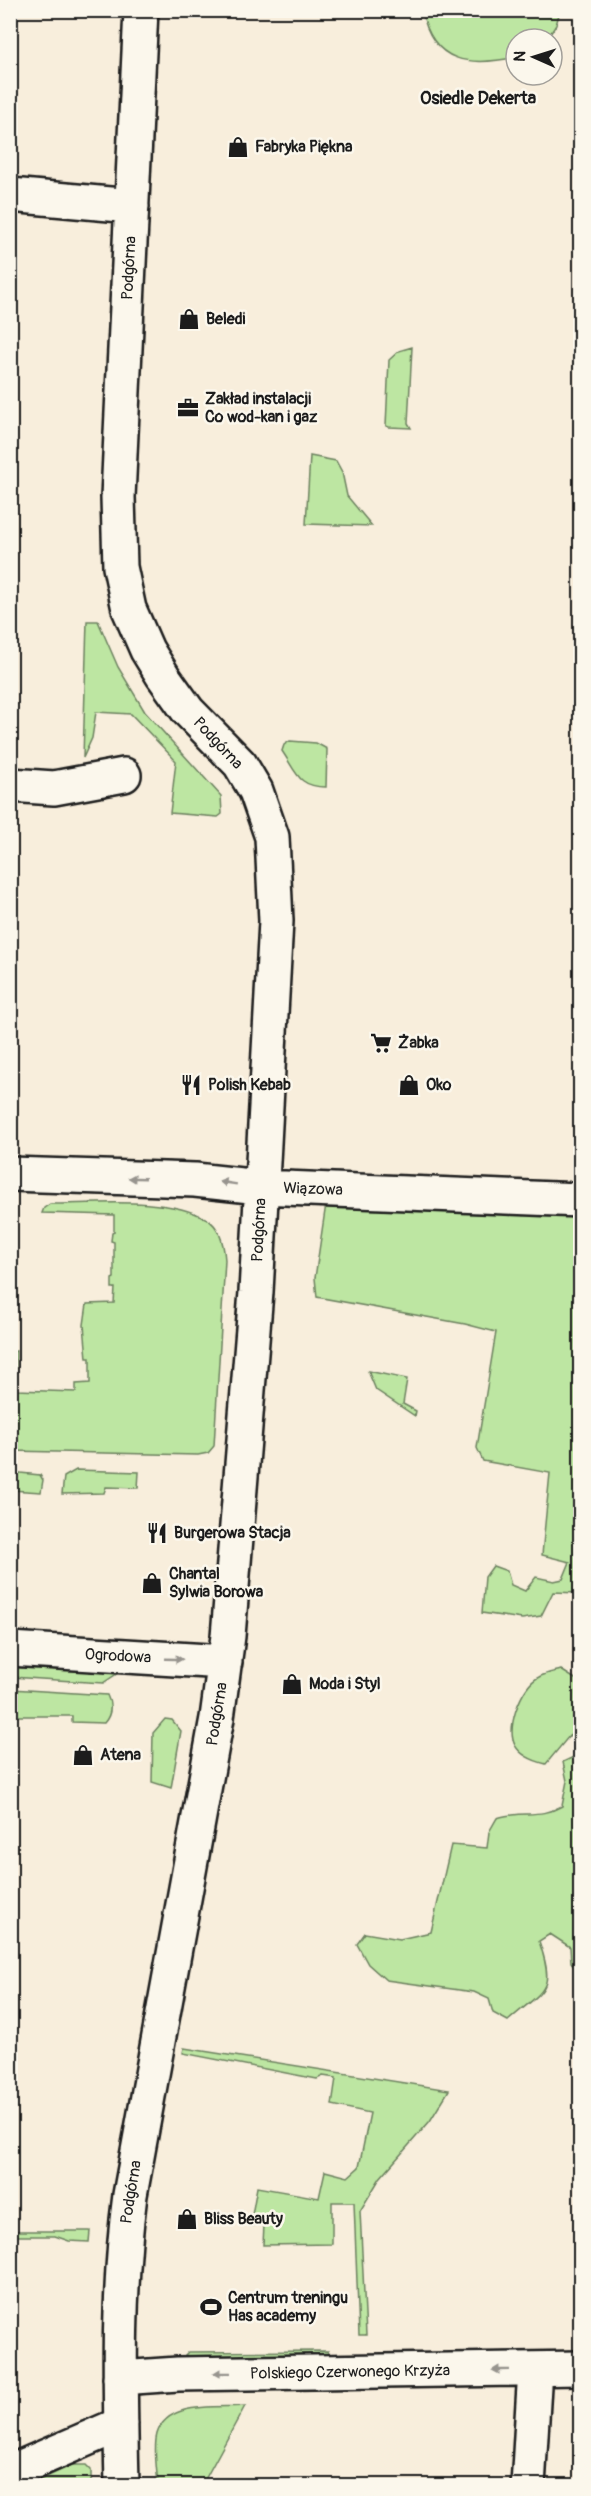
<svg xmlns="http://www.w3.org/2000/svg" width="591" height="2496" font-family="Pangolin,sans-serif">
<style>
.green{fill:#bde6a2;stroke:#6c815f;stroke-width:1.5}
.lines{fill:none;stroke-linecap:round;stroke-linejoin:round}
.minor-casing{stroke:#1c1c1c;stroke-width:38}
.minor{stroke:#fbf7ec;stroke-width:33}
.oneway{fill:#97948e}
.labels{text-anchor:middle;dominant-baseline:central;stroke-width:5;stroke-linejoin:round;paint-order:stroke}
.poi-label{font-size:16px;font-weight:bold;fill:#1c1c1c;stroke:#fbf7ec;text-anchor:start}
.street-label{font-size:16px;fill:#1c1c1c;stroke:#fbf7ec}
.neighbourhood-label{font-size:18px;font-weight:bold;fill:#1c1c1c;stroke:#fbf7ec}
</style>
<rect width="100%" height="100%" fill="#f8eedc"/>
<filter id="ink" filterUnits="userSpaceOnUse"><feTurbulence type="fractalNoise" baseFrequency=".0167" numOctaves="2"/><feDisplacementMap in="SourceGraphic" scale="12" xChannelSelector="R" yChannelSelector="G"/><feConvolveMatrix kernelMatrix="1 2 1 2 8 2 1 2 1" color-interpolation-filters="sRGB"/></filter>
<g filter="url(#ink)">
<path class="green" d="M 422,11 L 422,10 L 560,11 L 556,25 L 547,39 L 516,39 L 516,57 C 470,67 433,64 422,11 Z
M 412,347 L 408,423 L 411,428 L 389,427 L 386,426 L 389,360 L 399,351 Z
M 310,456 L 336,461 L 342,472 L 347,496 L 372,526 L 306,524 Z
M 87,621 L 98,621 L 118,667 L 145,712 L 221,796 L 222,814 L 218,817 L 170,813 L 176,761 L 131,714 L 96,712 L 92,738 L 83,758 Z
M 290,741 L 316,743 L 327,749 L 326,787 C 298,787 297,773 282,751 L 284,745 Z
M 50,1204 C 95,1204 167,1196 207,1219 C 220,1227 224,1246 225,1260 L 214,1446 L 208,1453 L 198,1455 L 11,1451 L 11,1352 L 16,1351 L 16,1390 L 76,1392 L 76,1384 L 90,1383 L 90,1358 L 87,1358 L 84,1325 L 87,1304 L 114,1303 L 115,1288 L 112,1288 L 112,1279 L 114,1278 L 114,1242 L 111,1241 L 112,1233 L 114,1232 L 114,1215 L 42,1213 L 44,1208 Z
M 326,1204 L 580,1214 L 580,1598 L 579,1593 L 553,1592 L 541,1616 L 522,1619 L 482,1613 L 485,1577 L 493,1566 L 507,1571 L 511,1585 L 525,1591 L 536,1577 L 554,1581 L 563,1579 L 570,1562 L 542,1555 L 550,1473 L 483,1461 L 477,1448 L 496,1332 L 465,1324 L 317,1297 L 315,1278 Z
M 368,1371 L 407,1379 L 403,1404 L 416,1411 L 415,1416 L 376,1390 Z
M 76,1470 L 139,1472 L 138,1488 L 106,1487 L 104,1493 L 62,1494 L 64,1477 Z
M 10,1472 L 40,1475 L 43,1480 L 41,1492 L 11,1490 Z
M 10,1664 L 118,1673 L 103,1683 L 11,1677 Z
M 561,1670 L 580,1682 L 580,1732 L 574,1730 L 546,1764 C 514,1756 506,1741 516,1710 C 520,1699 527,1683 539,1677 C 546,1673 554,1672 561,1670 Z
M 11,1689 L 107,1695 C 112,1705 112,1714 104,1723 L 72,1722 L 72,1716 L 11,1716 Z
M 165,1719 L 172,1720 L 181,1731 L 171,1788 L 152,1782 L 153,1733 Z
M 580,1754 L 580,1975 L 571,1962 L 570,1947 L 550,1934 L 539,1941 C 556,1992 545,1988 508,2021 L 493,2013 L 489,1999 L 474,1992 L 386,1980 L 368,1964 L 357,1944 L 365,1933 L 400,1939 L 431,1932 L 451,1845 L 487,1848 L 489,1832 L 497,1818 C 523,1810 539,1819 562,1806 L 567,1781 L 563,1762 Z
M 184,2048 L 449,2090 L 430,2121 L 380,2178 L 360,2211 L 366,2335 L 359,2335 L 354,2202 L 332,2202 L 332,2244 L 263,2245 L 264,2224 L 250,2226 L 257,2187 L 319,2198 L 325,2171 L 348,2177 L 359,2167 L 370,2113 L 332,2105 L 336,2078 L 323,2076 L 317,2079 L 183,2053 Z
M 11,2231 L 90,2231 L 89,2242 L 69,2241 L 55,2236 L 11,2236 Z
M 328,2351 L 328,2354 L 183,2357 L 188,2352 Z
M 245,2406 L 202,2485 L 158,2485 C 157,2470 153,2449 157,2434 C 167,2400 217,2408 245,2406 Z
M 72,2465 L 86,2465 L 91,2470 L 91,2485 L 29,2485 Z"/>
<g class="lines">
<defs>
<path id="minor" d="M 10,195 L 132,206
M 10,785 L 54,788 L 124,775
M 10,1174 L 195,1180 L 260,1187 L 580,1200
M 10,1649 L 225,1662
M 120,2378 L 178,2374 L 580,2368
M 10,2472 L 121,2424
M 122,2486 C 120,2388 117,2292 130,2195 L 217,1718 L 228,1636 L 256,1292 L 276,921 L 272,837 L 256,791 L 240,764 L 188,711 L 163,676 L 147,650 L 129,609 L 120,567 L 118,497 L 141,10
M 528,2486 L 535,2369"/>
</defs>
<use href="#minor" class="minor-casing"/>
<use href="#minor" class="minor"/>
</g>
<defs><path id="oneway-solid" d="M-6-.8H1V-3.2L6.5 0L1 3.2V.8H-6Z" transform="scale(1.5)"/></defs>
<g class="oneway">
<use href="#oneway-solid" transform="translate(137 1178) rotate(-178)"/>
<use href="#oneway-solid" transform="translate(228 1183) rotate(-171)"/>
<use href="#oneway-solid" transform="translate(174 1659) rotate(2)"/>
<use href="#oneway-solid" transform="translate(501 2370) rotate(179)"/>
<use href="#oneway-solid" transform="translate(222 2373) rotate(179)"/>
</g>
</g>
<defs>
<symbol id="shop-bare" viewBox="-9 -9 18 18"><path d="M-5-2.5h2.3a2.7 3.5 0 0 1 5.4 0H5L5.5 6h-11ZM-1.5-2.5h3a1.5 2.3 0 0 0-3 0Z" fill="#1c1c1c" stroke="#fbf7ec" stroke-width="2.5" paint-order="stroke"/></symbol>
<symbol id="office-bare" viewBox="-9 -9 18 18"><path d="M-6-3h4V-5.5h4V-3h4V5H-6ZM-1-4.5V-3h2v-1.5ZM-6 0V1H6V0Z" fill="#1c1c1c" stroke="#fbf7ec" stroke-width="2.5" paint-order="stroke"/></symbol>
<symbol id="supermarket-bare" viewBox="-9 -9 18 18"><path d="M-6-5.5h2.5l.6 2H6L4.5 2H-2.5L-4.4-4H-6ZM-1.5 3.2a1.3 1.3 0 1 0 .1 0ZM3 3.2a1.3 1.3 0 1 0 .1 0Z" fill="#1c1c1c" stroke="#fbf7ec" stroke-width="2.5" paint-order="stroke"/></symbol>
<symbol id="restaurant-bare" viewBox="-9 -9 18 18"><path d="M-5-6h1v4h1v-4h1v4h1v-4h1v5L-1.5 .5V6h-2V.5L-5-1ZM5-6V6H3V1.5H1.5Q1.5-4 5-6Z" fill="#1c1c1c" stroke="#fbf7ec" stroke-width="2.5" paint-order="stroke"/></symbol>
<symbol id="stadium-bare" viewBox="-9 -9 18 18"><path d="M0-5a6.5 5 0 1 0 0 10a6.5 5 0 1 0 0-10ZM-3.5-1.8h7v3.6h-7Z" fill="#1c1c1c" stroke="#fbf7ec" stroke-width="2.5" paint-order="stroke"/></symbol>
</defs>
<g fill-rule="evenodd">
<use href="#shop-bare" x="223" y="132" width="30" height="30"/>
<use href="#shop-bare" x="174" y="304" width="30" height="30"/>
<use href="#office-bare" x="173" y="393" width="30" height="30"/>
<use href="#supermarket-bare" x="366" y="1028" width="30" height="30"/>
<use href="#restaurant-bare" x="176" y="1070" width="30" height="30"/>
<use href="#shop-bare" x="394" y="1070" width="30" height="30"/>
<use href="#restaurant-bare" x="142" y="1518" width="30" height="30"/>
<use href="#shop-bare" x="137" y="1568" width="30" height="30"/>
<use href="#shop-bare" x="277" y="1669" width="30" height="30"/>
<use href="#shop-bare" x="68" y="1740" width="30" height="30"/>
<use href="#shop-bare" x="172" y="2204" width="30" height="30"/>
<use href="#stadium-bare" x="196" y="2292" width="30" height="30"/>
</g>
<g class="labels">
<g class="poi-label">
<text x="255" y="147">Fabryka Piękna</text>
<text x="206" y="319">Beledi</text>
<text x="205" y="399">Zakład instalacji<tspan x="205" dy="18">Co wod-kan i gaz</tspan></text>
<text x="398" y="1043">Żabka</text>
<text x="208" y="1085">Polish Kebab</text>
<text x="426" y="1085">Oko</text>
<text x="174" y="1533">Burgerowa Stacja</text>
<text x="169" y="1574">Chantal<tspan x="169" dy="18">Sylwia Borowa</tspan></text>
<text x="309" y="1684">Moda i Styl</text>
<text x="100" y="1755">Atena</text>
<text x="204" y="2219">Bliss Beauty</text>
<text x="228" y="2298">Centrum treningu<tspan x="228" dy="18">Has academy</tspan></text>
</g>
<g class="street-label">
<text transform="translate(129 268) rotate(-87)">Podgórna</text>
<text transform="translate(218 743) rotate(47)">Podgórna</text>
<text transform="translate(313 1189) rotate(2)">Wiązowa</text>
<text transform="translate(259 1230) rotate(-87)">Podgórna</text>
<text transform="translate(118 1656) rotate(3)">Ogrodowa</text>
<text transform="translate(217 1714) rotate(-81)">Podgórna</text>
<text transform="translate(131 2192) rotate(-81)">Podgórna</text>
<text transform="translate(350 2372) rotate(-1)">Polskiego Czerwonego Krzyża</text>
</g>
<g class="neighbourhood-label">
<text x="478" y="98">Osiedle Dekerta</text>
</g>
</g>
<rect width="591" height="2496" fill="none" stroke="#fbf7ec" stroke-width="36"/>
<rect x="18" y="18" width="555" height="2460" fill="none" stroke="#1c1c1c" stroke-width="2" filter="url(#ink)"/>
<g transform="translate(534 57) rotate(273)"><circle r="28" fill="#fbf7ec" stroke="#a29f99" stroke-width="1.5"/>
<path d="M0-4.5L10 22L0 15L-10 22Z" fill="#1c1c1c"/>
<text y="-9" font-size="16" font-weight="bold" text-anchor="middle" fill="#1c1c1c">N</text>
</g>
</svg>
